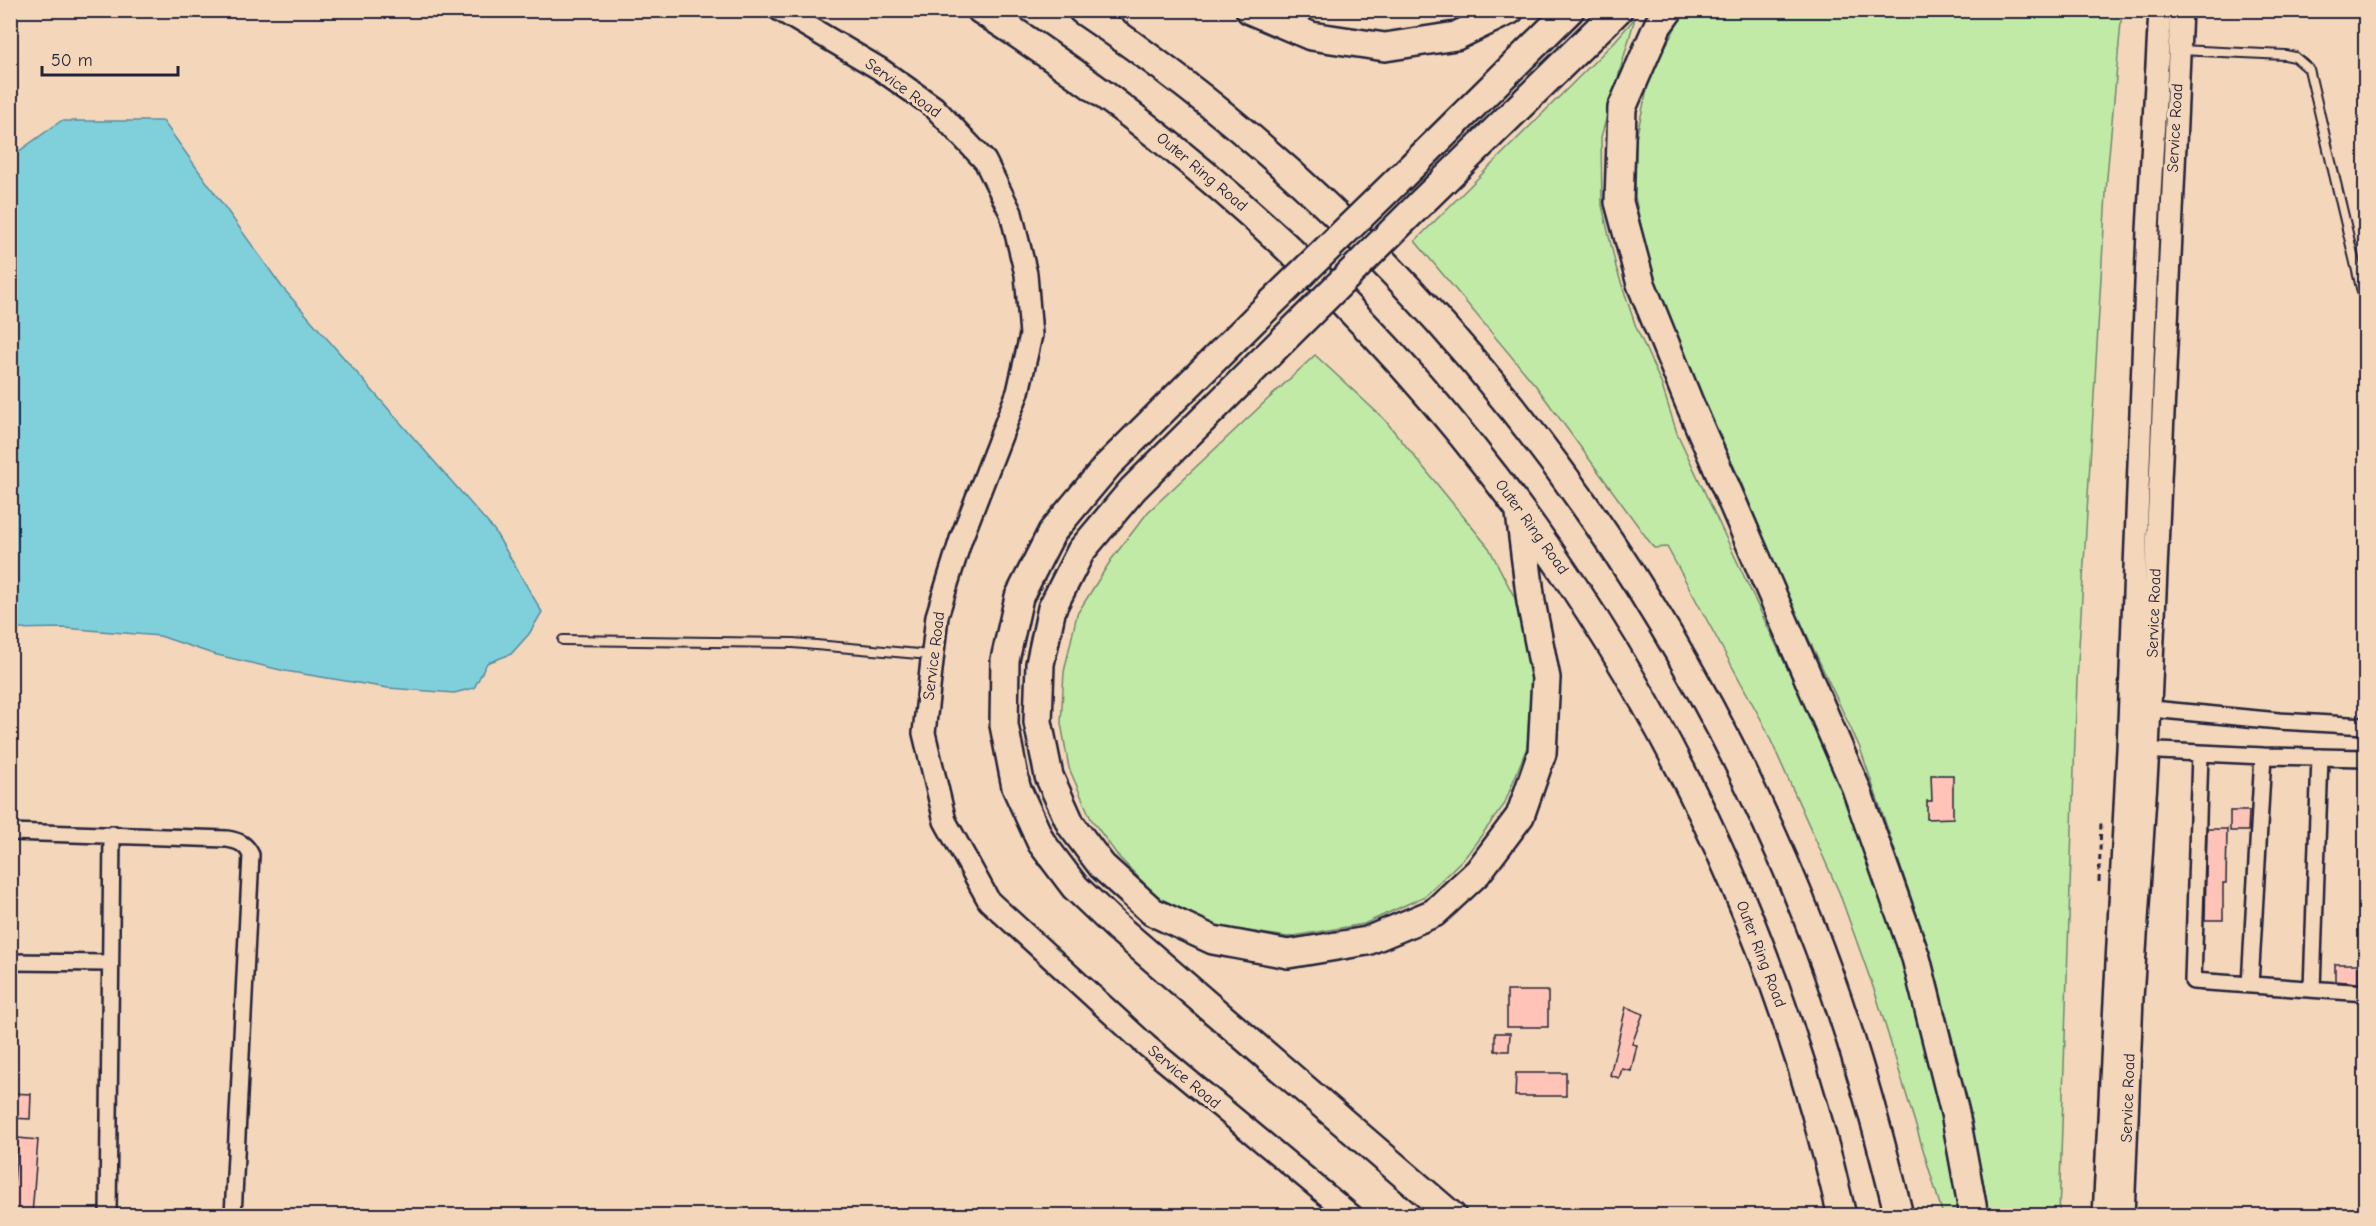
<svg xmlns="http://www.w3.org/2000/svg" width="2376" height="1226" font-family="'Comic Neue',sans-serif">
<style>
.green{fill:#c0eaa6;stroke:#718670;stroke-width:1.5}
.water{fill:#80d0dc;stroke:#5a8a9c;stroke-width:1.5}
.building{fill:#ffc4b7;stroke:#22223b;stroke-width:1.5}
.lines{fill:none;stroke-linecap:round;stroke-linejoin:round}
.lane-casing{stroke:#22223b;stroke-width:12}
.street-casing{stroke:#22223b;stroke-width:20}
.secondary-casing{stroke:#22223b;stroke-width:26}
.highway-casing{stroke:#22223b;stroke-width:32}
.path{stroke:#22223b;stroke-width:3;stroke-dasharray:6 4.5;stroke-linecap:butt}
.lane{stroke:#f4d7ba;stroke-width:8}
.street{stroke:#f4d7ba;stroke-width:15}
.secondary{stroke:#f4d7ba;stroke-width:21}
.highway{stroke:#f4d7ba;stroke-width:27}
.highway-bridge-casing{stroke:#22223b;stroke-width:32;stroke-linecap:butt}
.highway-bridge{stroke:#f4d7ba;stroke-width:27}
.labels{text-anchor:middle;dominant-baseline:central;stroke-width:6;stroke-linejoin:round;paint-order:stroke}
.street-label{font-size:16px;fill:#22223b;stroke:#f4d7ba}
</style>
<rect width="100%" height="100%" fill="#f4d7ba"/>
<filter id="ink" filterUnits="userSpaceOnUse"><feTurbulence type="fractalNoise" baseFrequency=".0167" numOctaves="2"/><feDisplacementMap in="SourceGraphic" scale="12" xChannelSelector="R" yChannelSelector="G"/><feConvolveMatrix kernelMatrix="1 2 1 2 8 2 1 2 1" color-interpolation-filters="sRGB"/></filter>
<g filter="url(#ink)">
<path class="green" d="M 1684,11 L 2122,11 L 2107,177 L 2077,680 L 2059,1215 L 1989,1215 L 1983,1180 L 1958,1061 L 1931,956 L 1860,748 L 1781,580 L 1738,475 L 1694,383 L 1650,269 L 1635,197 L 1636,138 L 1650,76 Z
M 1635,18 L 1601,137 L 1602,205 L 1616,267 L 1636,327 L 1661,383 L 1677,433 C 1711,506 1745,578 1779,651 C 1800,695 1821,738 1840,783 C 1895,919 1937,1070 1959,1215 L 1943,1215 L 1877,998 L 1839,892 L 1763,723 L 1667,547 L 1654,548 L 1536,386 L 1415,241 L 1615,41 Z
M 1315,355 L 1384,419 L 1489,548 L 1520,608 L 1535,681 L 1527,747 L 1504,805 L 1466,856 L 1425,896 L 1364,924 L 1288,937 L 1215,926 L 1160,900 L 1118,856 L 1091,819 L 1069,768 L 1061,723 L 1064,672 L 1077,614 L 1111,560 L 1148,512 Z"/>
<path class="water" d="M 61,121 L 163,121 L 282,287 L 494,530 L 542,612 L 529,634 L 511,654 L 487,663 L 474,688 L 454,693 L 388,688 L 285,671 L 213,654 L 160,636 L 64,628 L 11,629 L 11,157 Z"/>
<path class="building" d="M 1931,775 L 1953,775 L 1953,818 L 1927,819 L 1927,801 L 1932,801 Z
M 2230,811 L 2249,811 L 2248,831 L 2230,831 Z
M 2207,829 L 2227,829 L 2226,883 L 2223,883 L 2223,920 L 2205,920 Z
M 2335,964 L 2358,964 L 2358,983 L 2335,981 Z
M 1507,991 L 1548,991 L 1548,1027 L 1507,1027 Z
M 1626,1007 L 1643,1014 L 1632,1044 L 1637,1045 L 1631,1071 L 1622,1069 L 1619,1078 L 1610,1075 Z
M 1495,1033 L 1510,1033 L 1509,1051 L 1495,1051 Z
M 1516,1073 L 1566,1073 L 1566,1096 L 1515,1096 Z
M 10,1093 L 31,1094 L 30,1119 L 10,1118 Z
M 18,1138 L 38,1140 L 32,1215 L 11,1215 Z"/>
<g class="lines">
<defs>
<path id="lane" d="M 2180,50 L 2285,55 L 2295,57 L 2309,69 L 2366,309
M 563,640 L 793,643 L 930,655"/>
<path id="street" d="M 2141,708 L 2279,721 L 2366,726
M 2138,750 L 2263,756 L 2366,758
M 2200,753 L 2193,981 L 2366,993
M 10,832 L 227,839 C 239,841 246,844 251,855 L 233,1216
M 10,962 L 110,963
M 2250,985 L 2263,756
M 2312,989 L 2320,757
M 108,1216 L 112,834"/>
<path id="secondary" d="M 780,10 L 880,69 L 934,107 L 985,161 L 1011,213 L 1026,274 L 1031,335 L 1018,392 L 961,539 L 937,616 L 924,733 L 945,821 L 989,901 L 1147,1046 L 1352,1216
M 2104,1216 L 2128,749 L 2148,231 L 2160,10
M 2123,1216 L 2132,998 L 2148,750 L 2181,10"/>
<path id="highway" d="M 981,10 C 1419,290 1726,706 1842,1216
M 1082,10 C 1411,232 1664,554 1809,922 C 1847,1017 1875,1116 1899,1216
M 1250,10 L 1311,36 L 1385,47 L 1456,36 L 1510,10
M 1669,10 L 1658,25 L 1622,108 L 1619,202 L 1641,284 L 1688,400 L 1856,788 L 1916,958 L 1955,1113 L 1974,1216
M 1401,177 L 1570,10
M 1420,204 L 1618,10
M 1257,317 L 1108,465 L 1052,532 L 1019,597 L 1005,660 L 1004,725 L 1016,787 L 1041,842 L 1075,887 L 1117,927 L 1452,1216
M 1282,341 L 1133,489 L 1081,551 L 1052,608 L 1040,664 L 1038,722 L 1049,776 L 1071,825 L 1102,866 L 1153,912 L 1213,940 L 1288,954 L 1367,941 L 1434,913 L 1478,872 L 1520,816 L 1542,753 L 1546,678 L 1531,602 L 1520,513"/>
</defs>
<use href="#lane" class="lane-casing"/>
<use href="#street" class="street-casing"/>
<use href="#secondary" class="secondary-casing"/>
<use href="#highway" class="highway-casing"/>
<path class="path" d="M 2099,882 L 2101,821"/>
<use href="#lane" class="lane"/>
<use href="#street" class="street"/>
<use href="#secondary" class="secondary"/>
<use href="#highway" class="highway"/>
<defs>
<path id="highway-bridge" d="M 1257,317 L 1401,177
M 1282,341 L 1420,204"/>
</defs>
<use href="#highway-bridge" class="highway-bridge-casing"/>
<use href="#highway-bridge" class="highway-bridge"/>
</g>
</g>
<g class="labels">
<g class="street-label">
<text transform="translate(903 88) rotate(36)">Service Road</text>
<text transform="translate(2175 128) rotate(-87)">Service Road</text>
<text transform="translate(1202 172) rotate(40)">Outer Ring Road</text>
<text transform="translate(1532 527) rotate(54)">Outer Ring Road</text>
<text transform="translate(2154 613) rotate(-88)">Service Road</text>
<text transform="translate(934 656) rotate(-83)">Service Road</text>
<text transform="translate(1761 954) rotate(69)">Outer Ring Road</text>
<text transform="translate(1184 1077) rotate(40)">Service Road</text>
<text transform="translate(2128 1098) rotate(-88)">Service Road</text>
</g>
</g>
<rect width="2376" height="1226" fill="none" stroke="#f4d7ba" stroke-width="36"/>
<rect x="18" y="18" width="2340" height="1190" fill="none" stroke="#22223b" stroke-width="2" filter="url(#ink)"/>
<path d="M42 66v9h136v-9" fill="none" stroke="#22223b" stroke-width="3"/>
<text x="51" y="66" font-size="18" fill="#22223b" stroke="#f4d7ba" stroke-width="4.5" paint-order="stroke">50 m</text>
</svg>
